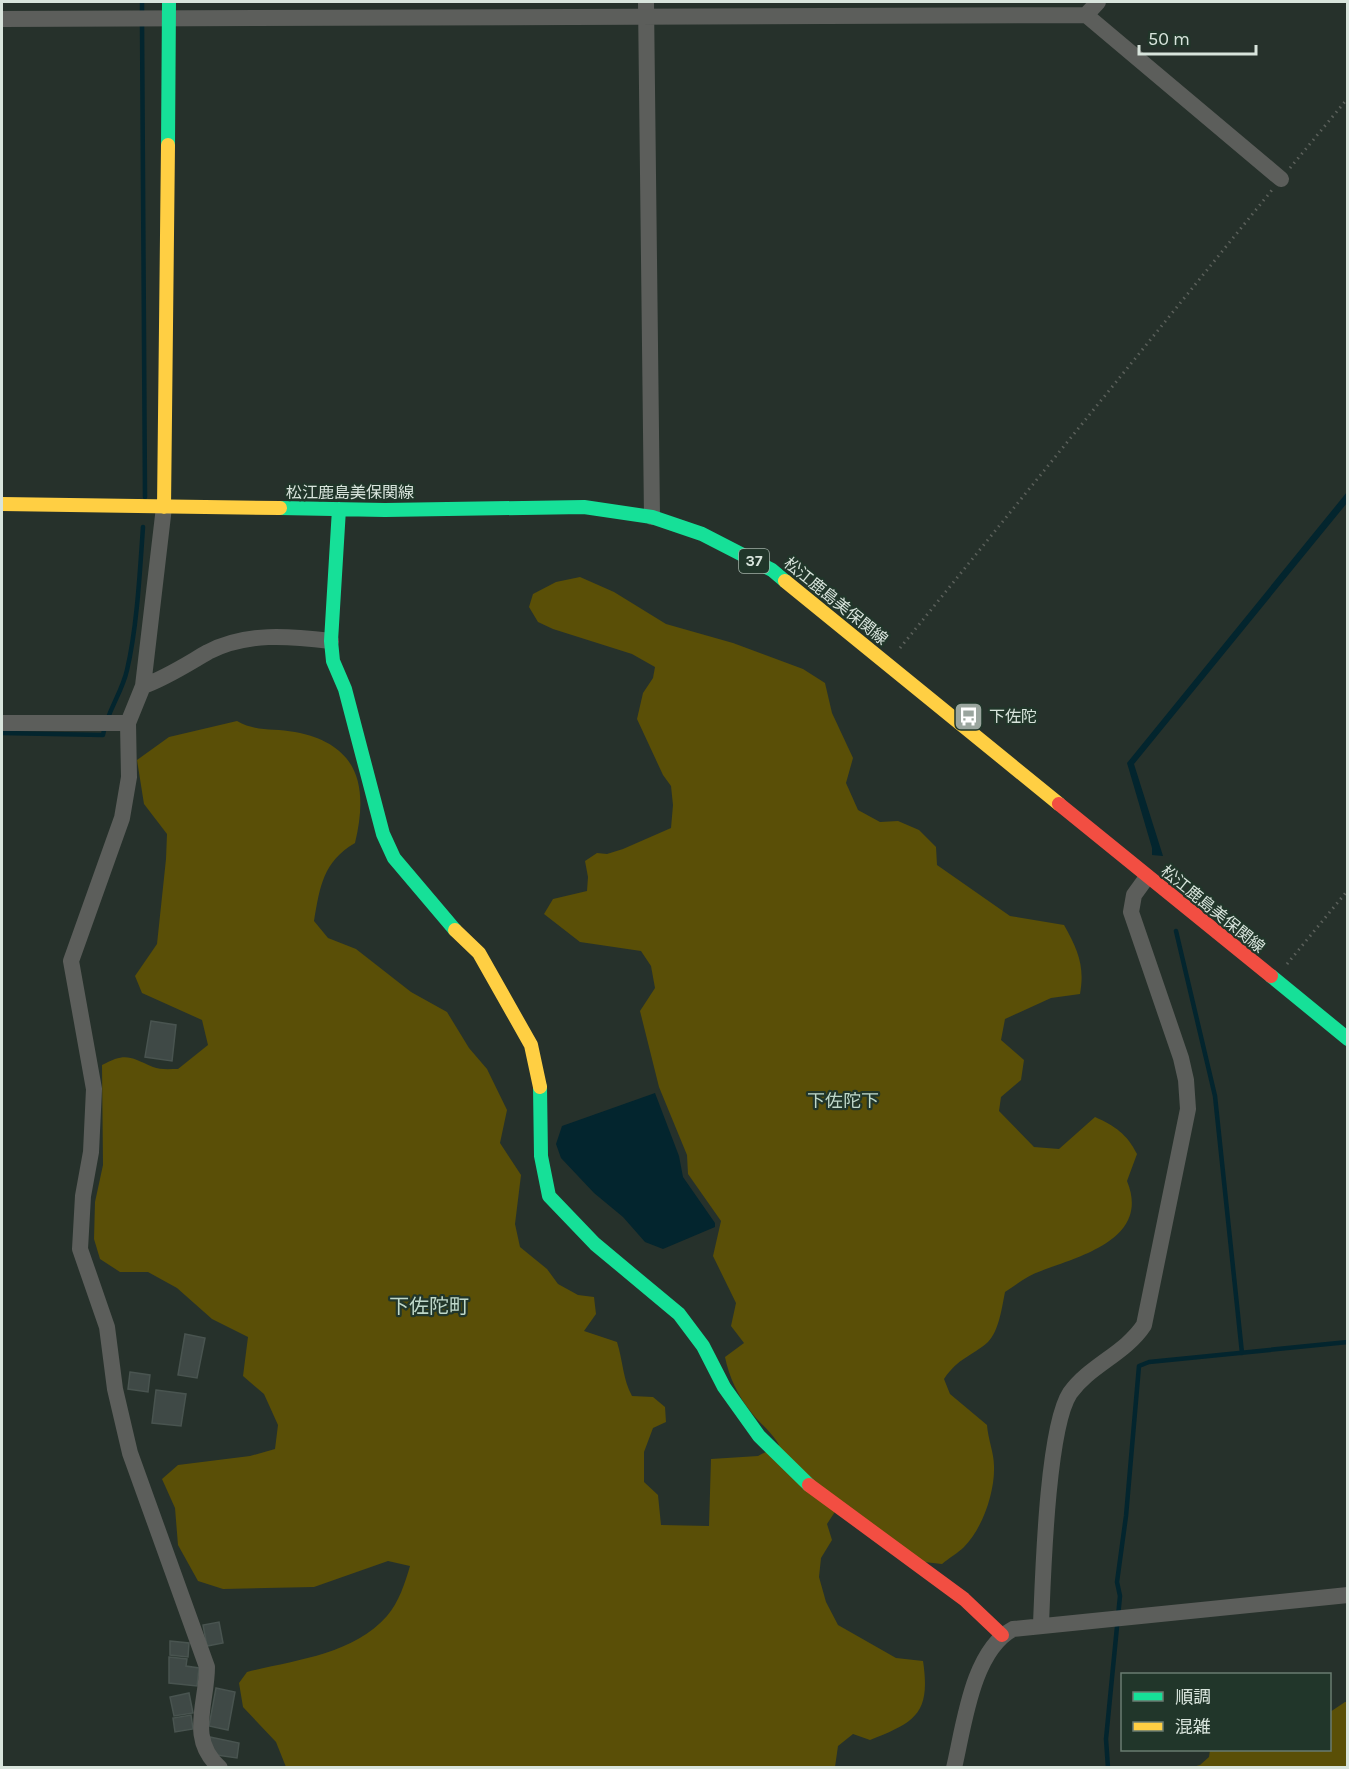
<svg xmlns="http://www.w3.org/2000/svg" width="1349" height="1769" font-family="Karla,'Noto Sans JP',sans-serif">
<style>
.green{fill:#5a4f07}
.water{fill:#03252e}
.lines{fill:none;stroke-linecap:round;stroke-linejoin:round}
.stream{stroke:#03252e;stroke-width:4.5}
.building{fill:#3f4946;stroke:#495450;stroke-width:1.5}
.path{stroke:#5b605b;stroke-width:3;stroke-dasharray:1.5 4.5;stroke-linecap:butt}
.street{stroke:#5c5e5b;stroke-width:16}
.fast{stroke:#16e098;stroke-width:14}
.slow{stroke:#ffcf43;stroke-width:14}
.jam{stroke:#f24e42;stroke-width:14}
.labels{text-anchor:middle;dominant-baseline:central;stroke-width:4.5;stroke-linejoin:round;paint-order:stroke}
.shield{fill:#21362a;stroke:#a1b0a7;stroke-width:1.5}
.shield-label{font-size:15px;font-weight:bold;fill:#d8e4dc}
.street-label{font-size:16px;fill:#d8e4dc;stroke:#21362a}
.poi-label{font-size:16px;fill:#d8e4dc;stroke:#21362a;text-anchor:start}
.neighbourhood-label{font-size:18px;fill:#bfd8c9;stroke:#21362a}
.quarter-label{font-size:20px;fill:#bfd8c9;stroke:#21362a}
</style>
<rect width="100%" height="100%" fill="#26312b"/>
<path class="green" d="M 580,577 L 614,592 L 666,624 L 733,643 L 803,669 L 825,683 L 832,713 L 853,758 L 846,783 L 858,810 L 880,822 L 898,821 L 919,830 L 936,847 L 937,865 L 1010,916 L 1064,925 C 1078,950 1085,966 1080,994 L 1051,998 L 1005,1019 L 1001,1040 L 1024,1060 L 1021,1080 L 1001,1097 L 999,1111 L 1034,1147 L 1059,1149 L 1095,1117 C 1115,1126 1127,1134 1137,1154 L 1127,1181 C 1151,1239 1080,1256 1041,1271 C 1028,1275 1016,1285 1005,1292 C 1002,1307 999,1331 988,1342 C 971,1357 959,1357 944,1379 L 950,1394 L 987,1425 C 988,1439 994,1453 994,1466 C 995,1491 983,1528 964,1547 C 958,1553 949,1558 942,1564 L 924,1562 L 840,1504 L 827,1524 L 832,1540 L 821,1558 L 819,1577 L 826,1602 L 838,1625 L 896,1658 L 923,1661 C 931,1714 915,1722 870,1740 L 853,1734 L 838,1746 L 835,1767 L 286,1767 L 276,1742 L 243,1707 L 239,1683 L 247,1672 C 294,1660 353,1655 387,1616 C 399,1602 405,1583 410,1566 L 388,1561 L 314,1587 L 223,1589 L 198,1581 L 178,1545 L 175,1508 L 162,1479 L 178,1465 L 250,1456 L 275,1449 L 278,1425 L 264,1394 L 243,1376 L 248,1337 L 212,1319 L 177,1288 L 148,1272 L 120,1272 L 100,1259 L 94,1239 L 95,1202 L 103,1165 L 102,1065 C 126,1052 130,1057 153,1067 C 160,1070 170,1069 178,1069 L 208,1045 L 202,1020 L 142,993 L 135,976 L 157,944 L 166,859 L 167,834 L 144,804 L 137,760 L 169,737 L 237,721 C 256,732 274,728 295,732 C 358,744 369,785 355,843 C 323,862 320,886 314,921 L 328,938 L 356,949 L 411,992 L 447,1012 L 469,1048 L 487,1069 L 507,1110 L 500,1143 L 521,1175 L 515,1224 L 520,1247 L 547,1269 L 558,1284 L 578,1295 L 594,1297 L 596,1314 L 584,1331 L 617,1342 C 623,1361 623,1380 632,1396 L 653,1397 L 665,1407 L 666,1422 L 653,1428 L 644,1452 L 644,1482 L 658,1495 L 661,1525 L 709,1526 L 711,1459 L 758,1456 L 779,1445 C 771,1431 760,1424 751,1412 C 738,1396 729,1377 725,1357 L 744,1343 L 731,1326 L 736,1303 L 713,1256 L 721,1221 L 688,1174 L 687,1155 L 659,1087 L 640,1011 L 655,988 L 651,966 L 641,951 L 580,942 L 544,914 L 553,899 L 587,891 L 588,877 L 585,861 L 597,853 L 607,854 L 623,849 L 671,828 L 673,805 L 671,786 L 663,775 L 637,719 L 643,693 L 653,678 L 655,667 L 632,654 L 553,629 L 538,622 L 529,607 L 533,594 L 556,582 Z
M 1345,1702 L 1348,1702 L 1347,1767 L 1193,1767 L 1200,1765 L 1209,1757 L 1210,1750 L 1330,1750 L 1330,1712 Z"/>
<path class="water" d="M 1347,492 L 1347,503 L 1134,764 L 1163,856 L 1152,855 L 1152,848 L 1127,763 Z
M 655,1093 L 679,1156 L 683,1177 L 715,1223 L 715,1227 L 663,1249 L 645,1242 L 623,1217 L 594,1193 L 561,1158 L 556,1144 L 562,1126 Z"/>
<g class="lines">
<path class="stream" d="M 142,2 L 142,14
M 142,22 L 145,497
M 2,733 L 103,735 C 107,711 122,693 127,670 C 137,628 140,570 143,527
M 1176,931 L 1215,1096 L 1242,1353
M 1108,1768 L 1106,1739 L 1120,1596 L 1117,1582 L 1126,1516 L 1139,1366 L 1149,1362 L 1348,1342"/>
</g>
<path class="building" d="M 151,1021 L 176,1025 L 172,1061 L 145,1057 Z
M 185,1334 L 205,1338 L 197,1378 L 178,1375 Z
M 130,1372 L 150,1375 L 148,1392 L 128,1389 Z
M 156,1390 L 186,1394 L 181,1426 L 152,1423 Z
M 219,1622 L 223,1643 L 207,1646 L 203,1625 Z
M 170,1641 L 189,1643 L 188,1657 L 170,1655 Z
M 169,1657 L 187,1659 L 186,1666 L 199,1668 L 197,1686 L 169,1683 Z
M 216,1688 L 235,1692 L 228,1730 L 209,1726 Z
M 189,1693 L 193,1713 L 174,1716 L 170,1697 Z
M 191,1715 L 193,1729 L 175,1732 L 173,1718 Z
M 210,1737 L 239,1743 L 237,1758 L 210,1754 Z"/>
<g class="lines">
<path class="path" d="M 1290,168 L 1348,98
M 900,648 L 1272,190
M 1287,964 L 1348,890"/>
<path class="street" d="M 646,2 L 652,517
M 1086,15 L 1098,2
M 2,19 L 1086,15 L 1281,179
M 164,507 L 143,686 L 128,723 L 129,777 L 122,818 L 71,961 L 94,1089 L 91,1152 L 83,1196 L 80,1249 L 107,1327 L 115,1389 L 130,1453 L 207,1667 C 207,1704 187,1739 220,1768
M 143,686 C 166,678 187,664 208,652 C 247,632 289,636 331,641
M 2,723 L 128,723
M 1041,1624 C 1043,1577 1047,1428 1070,1393 C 1090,1365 1125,1354 1144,1325 L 1188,1109 L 1186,1080 L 1181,1058 L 1131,912 L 1134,895 L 1147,877
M 954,1768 C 964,1726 972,1651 1013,1629 L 1348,1595"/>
<path class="fast" d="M 168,145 L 169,2
M 280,508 L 385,510 L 584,507 L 652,517 L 702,534 L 772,570 L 785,581
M 339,509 L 331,641 L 333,661 L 345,689 L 383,834 L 394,858 L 455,930
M 1271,976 L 1348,1039
M 540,1087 L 541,1156 L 549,1196 L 595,1244 L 679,1314 L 703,1346 L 724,1387 L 759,1436 L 809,1485"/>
<path class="slow" d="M 2,504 L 280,508
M 164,507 L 168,145
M 785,581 L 1059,804
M 455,930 L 479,953 L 531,1045 L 540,1087"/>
<path class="jam" d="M 1059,804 L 1271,976
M 809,1485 L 964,1599 L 1002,1635"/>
</g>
<defs>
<symbol id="bus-square" viewBox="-11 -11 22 22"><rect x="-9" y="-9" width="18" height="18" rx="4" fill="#9aa59e" stroke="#21362a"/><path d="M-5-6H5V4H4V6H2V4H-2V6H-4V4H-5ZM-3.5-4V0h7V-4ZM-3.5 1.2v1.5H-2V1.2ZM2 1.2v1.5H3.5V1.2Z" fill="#fff"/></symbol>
</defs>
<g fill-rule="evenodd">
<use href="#bus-square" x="952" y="700" width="33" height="33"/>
</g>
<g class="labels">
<rect class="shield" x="739" y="549" width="30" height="24" rx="4.5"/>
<g class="shield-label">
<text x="754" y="561">37</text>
</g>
<g class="street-label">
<text x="350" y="492">松江鹿島美保関線</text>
<text transform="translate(836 601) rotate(39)">松江鹿島美保関線</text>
<text transform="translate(1213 909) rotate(39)">松江鹿島美保関線</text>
</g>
<g class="poi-label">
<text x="989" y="716">下佐陀</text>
</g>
<g class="neighbourhood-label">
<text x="843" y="1101">下佐陀下</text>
</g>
<g class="quarter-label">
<text x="429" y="1306">下佐陀町</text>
</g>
</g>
<rect width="1349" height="1769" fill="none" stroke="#d8e4dc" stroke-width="6"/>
<rect x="1121" y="1673" width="210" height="78" fill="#21362a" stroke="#6a7c71" stroke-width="1.5"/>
<rect x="1133" y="1692" width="30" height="9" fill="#16e098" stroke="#6a7c71" stroke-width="1.5"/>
<text x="1175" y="1703" font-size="18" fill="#d8e4dc">順調</text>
<rect x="1133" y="1722" width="30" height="9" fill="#ffcf43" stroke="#6a7c71" stroke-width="1.5"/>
<text x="1175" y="1733" font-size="18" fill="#d8e4dc">混雑</text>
<path d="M1139 45v9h117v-9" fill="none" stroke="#d8e4dc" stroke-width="3"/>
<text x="1148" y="45" font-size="18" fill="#d8e4dc" stroke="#21362a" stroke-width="4.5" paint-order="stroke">50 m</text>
</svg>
